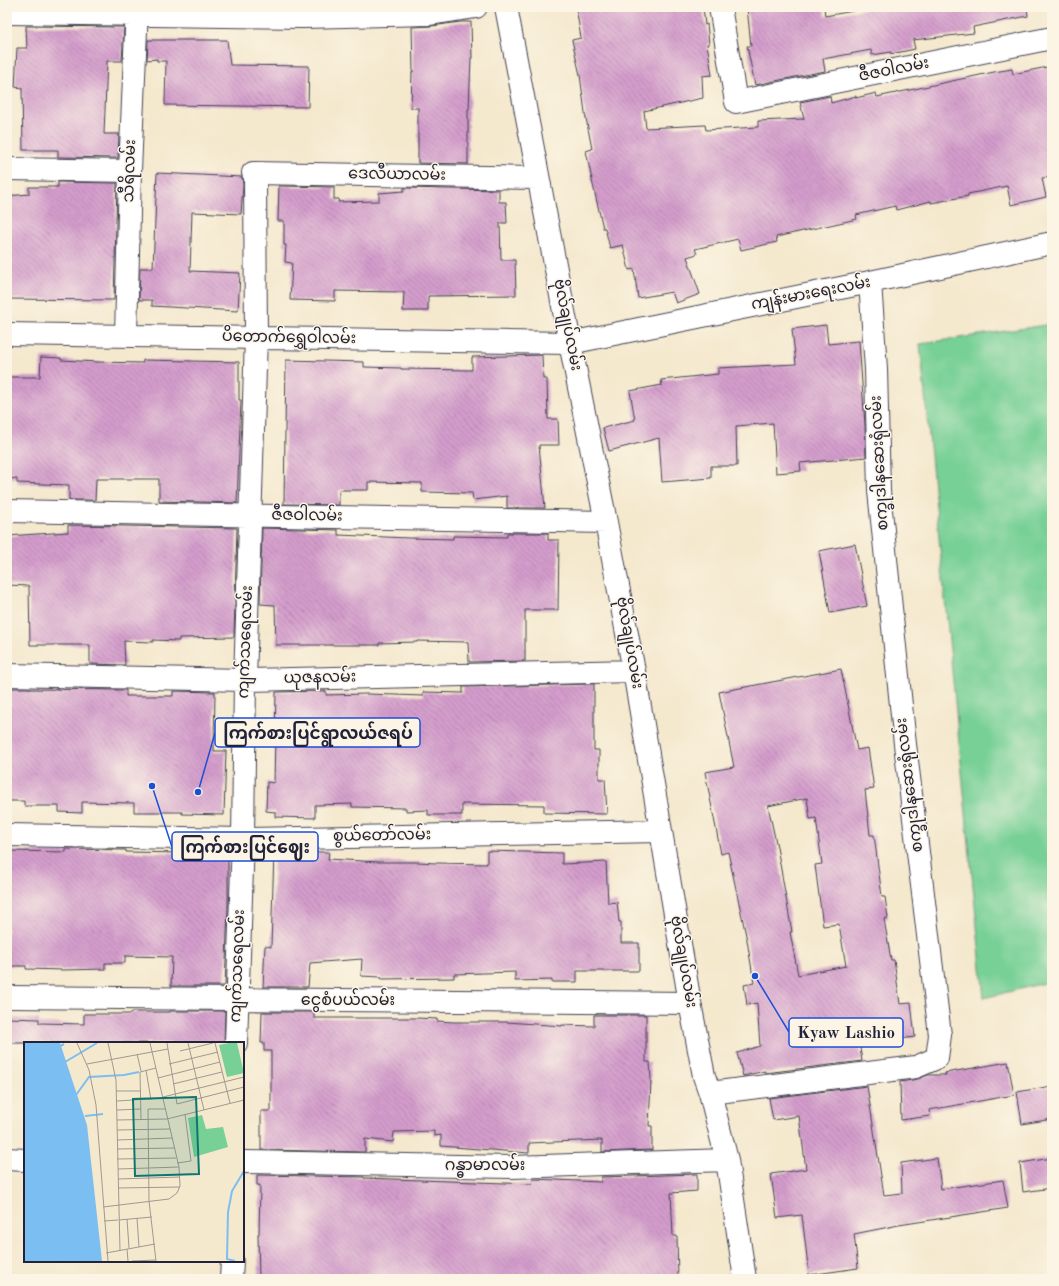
<svg xmlns="http://www.w3.org/2000/svg" width="1059" height="1286" font-family="'Old Standard TT','Noto Sans Myanmar',serif">
<style>
.pitch{fill:#77d096;stroke:#4c7968}
.building{fill:url(#building-back-hatch);fill-rule:evenodd}
.lines{fill:none;stroke-linecap:round;stroke-linejoin:round}
.minor-casing{stroke:#424051;stroke-width:24}
.minor{stroke:#fff;stroke-width:22}
.labels{text-anchor:middle;dominant-baseline:central;stroke-width:3;stroke-linejoin:round;paint-order:stroke}
.street-label{font-size:16px;fill:#22223b;stroke:#fcf5e5}
.inset-river{fill:none;stroke:#7bbef1;stroke-width:2}
.inset-road{fill:none;stroke:#a09993;stroke-width:1}
.view{fill:#0f766e;fill-opacity:0.15;stroke:#0f766e;stroke-width:2}
.inset-edge{fill:none;stroke:#22223b;stroke-width:2}
.leader{fill:none;stroke:#1d4ed8;stroke-width:1.5}
.callout-dot{fill:#1d4ed8;stroke:#fcf5e5;stroke-width:1.5}
.callout{fill:#fcf5e5;stroke:#1d4ed8;stroke-width:1.5}
.callout-label{font-size:17px;text-anchor:middle;font-weight:bold;fill:#22223b}
</style>
<defs>
<pattern id="building-back-hatch" width="6" height="6" patternUnits="userSpaceOnUse"><rect width="6" height="6" fill="#d49dcc"/><path d="M-1 5l2 2M0 0l6 6M5-1l2 2" fill="none" stroke="#ac80a7"/></pattern>
</defs>
<rect width="100%" height="100%" fill="#fcf5e5"/>
<filter id="ink" filterUnits="userSpaceOnUse"><feTurbulence type="fractalNoise" baseFrequency=".025" numOctaves="2"/><feDisplacementMap in="SourceGraphic" scale="8" xChannelSelector="R" yChannelSelector="G"/><feConvolveMatrix kernelMatrix="1 2 1 2 8 2 1 2 1" color-interpolation-filters="sRGB"/></filter>
<filter id="wash" filterUnits="userSpaceOnUse"><feTurbulence type="fractalNoise" baseFrequency=".012" numOctaves="4" result="noise"/><feDisplacementMap in="SourceGraphic" scale="16" xChannelSelector="R" yChannelSelector="G"/><feGaussianBlur stdDeviation="0.9" result="paint"/><feColorMatrix in="noise" values="0 0 0 0 0 0 0 0 0 0 0 0 0 0 0 0 0 1.4 0 .05"/><feComposite in="paint" operator="in"/></filter>
<g filter="url(#wash)">
<rect width="100%" height="100%" fill="#f4e8cd"/>
<path class="pitch" d="M 1052,324 L 1052,981 L 984,998 L 920,344 Z"/>
<g id="blocks">
<path class="building" d="M 576,7 L 703,7 L 705,25 L 707,24 L 709,44 L 707,44 L 712,75 L 702,76 L 703,98 L 644,111 L 646,128 L 705,125 L 706,130 L 758,127 L 758,121 L 804,119 L 800,102 L 830,96 L 831,103 L 856,96 L 856,98 L 876,93 L 877,97 L 994,72 L 1012,69 L 1013,74 L 1052,66 L 1052,177 L 1042,178 L 1046,197 L 1011,205 L 1007,186 L 968,194 L 968,196 L 931,203 L 931,201 L 896,210 L 895,206 L 856,215 L 857,219 L 776,237 L 777,242 L 741,250 L 738,239 L 695,249 L 697,254 L 687,257 L 700,294 L 676,303 L 672,292 L 638,298 L 634,269 L 629,270 L 623,245 L 610,248 L 605,228 L 603,228 L 593,185 L 586,151 L 592,149 L 585,113 L 580,75 L 572,40 L 581,38 Z
M 747,7 L 824,7 L 825,16 L 876,7 L 1027,7 L 1028,16 L 973,27 L 974,33 L 913,40 L 915,49 L 891,54 L 891,52 L 872,55 L 871,50 L 823,59 L 825,71 L 755,85 L 747,46 L 751,46 Z
M 460,22 L 471,22 L 472,58 L 471,58 L 469,109 L 468,109 L 468,164 L 418,163 L 418,108 L 411,108 L 412,72 L 413,72 L 412,27 L 432,26 Z
M 26,26 L 124,27 L 122,61 L 107,61 L 104,134 L 119,134 L 118,158 L 58,157 L 58,150 L 23,150 L 22,88 L 15,87 L 17,48 L 27,48 Z
M 148,40 L 227,40 L 230,65 L 309,66 L 308,107 L 165,105 L 166,61 L 157,61 L 157,59 L 147,60 Z
M 157,173 L 242,177 L 243,185 L 241,214 L 192,212 L 190,271 L 240,273 L 238,311 L 152,306 L 152,300 L 139,300 L 140,268 L 153,268 Z
M 58,182 L 117,183 L 114,300 L 8,299 L 8,255 L 10,255 L 7,196 L 29,194 L 29,187 L 58,187 Z
M 279,186 L 334,187 L 334,199 L 339,199 L 338,202 L 379,201 L 379,193 L 404,191 L 404,188 L 499,190 L 499,202 L 506,202 L 507,223 L 500,223 L 501,260 L 515,260 L 516,295 L 428,296 L 428,311 L 403,311 L 404,292 L 335,291 L 335,301 L 290,300 L 292,263 L 285,262 L 286,245 L 284,245 L 284,221 L 278,221 Z
M 826,325 L 828,344 L 859,341 L 865,425 L 866,457 L 800,463 L 801,471 L 776,473 L 773,423 L 736,426 L 737,466 L 711,466 L 711,478 L 662,482 L 659,438 L 609,451 L 603,428 L 635,420 L 630,391 L 662,385 L 661,380 L 718,374 L 718,368 L 796,364 L 792,329 Z
M 542,355 L 543,379 L 547,379 L 548,419 L 558,419 L 559,445 L 539,445 L 545,508 L 507,508 L 507,496 L 473,500 L 472,493 L 422,492 L 422,483 L 368,482 L 368,490 L 339,490 L 339,505 L 284,504 L 286,360 L 364,362 L 364,367 L 401,368 L 401,369 L 472,370 L 472,357 Z
M 41,357 L 61,358 L 61,360 L 98,362 L 143,363 L 143,360 L 239,362 L 239,400 L 241,400 L 237,503 L 159,501 L 159,479 L 96,479 L 95,500 L 69,500 L 69,485 L 17,483 L 17,479 L 7,478 L 7,377 L 40,377 Z
M 68,525 L 237,528 L 234,637 L 179,638 L 179,641 L 153,640 L 153,642 L 124,641 L 125,665 L 90,664 L 90,645 L 30,645 L 29,586 L 7,585 L 7,536 L 68,532 Z
M 262,528 L 338,530 L 338,535 L 409,538 L 453,539 L 453,536 L 507,537 L 507,533 L 548,533 L 548,540 L 559,540 L 558,610 L 525,610 L 525,661 L 469,662 L 468,642 L 417,641 L 417,642 L 379,643 L 379,645 L 276,645 L 275,605 L 260,604 Z
M 855,544 L 867,606 L 830,613 L 819,551 Z
M 841,669 L 857,750 L 868,748 L 874,789 L 865,790 L 870,835 L 874,835 L 882,897 L 885,897 L 888,918 L 884,919 L 891,960 L 894,960 L 900,1004 L 911,1003 L 915,1037 L 885,1041 L 885,1043 L 860,1047 L 862,1061 L 765,1073 L 765,1071 L 743,1076 L 737,1053 L 760,1046 L 757,1003 L 747,1005 L 744,985 L 754,983 L 747,940 L 728,852 L 721,854 L 705,772 L 734,767 L 719,692 ZM 807,798 L 810,819 L 816,818 L 822,864 L 815,865 L 823,926 L 839,924 L 846,966 L 798,975 L 790,932 L 792,932 L 777,847 L 768,806 Z
M 594,684 L 594,750 L 599,750 L 599,779 L 605,779 L 607,814 L 544,813 L 544,805 L 462,804 L 462,815 L 428,815 L 428,810 L 406,811 L 406,808 L 352,807 L 352,804 L 315,805 L 315,818 L 275,817 L 275,812 L 266,811 L 267,782 L 274,783 L 276,692 L 326,691 L 326,695 L 367,694 L 423,696 L 423,692 L 463,693 L 463,687 Z
M 10,688 L 30,688 L 30,689 L 126,690 L 126,696 L 173,696 L 173,691 L 215,692 L 214,751 L 226,751 L 224,815 L 182,814 L 182,812 L 134,812 L 134,803 L 82,802 L 82,813 L 59,812 L 59,806 L 24,806 L 24,801 L 7,801 L 7,757 Z
M 66,849 L 126,850 L 126,852 L 186,853 L 186,851 L 228,851 L 228,907 L 225,986 L 171,986 L 172,957 L 125,956 L 125,963 L 105,963 L 105,969 L 64,970 L 26,969 L 26,966 L 7,966 L 7,851 L 66,852 Z
M 487,851 L 562,853 L 562,864 L 606,862 L 608,903 L 617,902 L 619,922 L 621,922 L 621,943 L 639,943 L 639,971 L 577,971 L 577,982 L 552,982 L 552,980 L 515,981 L 515,972 L 454,974 L 454,978 L 381,979 L 381,977 L 361,976 L 362,959 L 310,963 L 308,987 L 263,987 L 265,946 L 271,947 L 274,852 L 329,852 L 328,859 L 379,862 L 418,862 L 436,863 L 487,864 Z
M 170,1011 L 225,1011 L 224,1043 L 7,1043 L 7,1018 L 39,1019 L 39,1023 L 84,1024 L 84,1014 L 131,1014 L 131,1012 L 170,1012 Z
M 262,1012 L 314,1012 L 314,1018 L 416,1018 L 437,1019 L 437,1021 L 453,1022 L 507,1022 L 562,1026 L 562,1025 L 594,1026 L 594,1015 L 646,1015 L 646,1062 L 650,1062 L 651,1080 L 649,1126 L 652,1126 L 652,1150 L 602,1152 L 602,1140 L 529,1143 L 529,1153 L 441,1146 L 441,1135 L 434,1136 L 434,1131 L 394,1132 L 393,1142 L 365,1139 L 365,1152 L 261,1150 L 261,1111 L 271,1111 L 271,1051 L 264,1051 L 264,1043 L 261,1043 Z
M 1008,1062 L 1014,1095 L 929,1110 L 930,1116 L 901,1120 L 900,1082 L 918,1079 L 928,1075 L 946,1075 L 945,1073 Z
M 867,1086 L 884,1195 L 902,1193 L 901,1163 L 937,1158 L 941,1189 L 1003,1180 L 1008,1208 L 899,1225 L 854,1234 L 858,1268 L 809,1275 L 802,1215 L 777,1218 L 771,1174 L 806,1169 L 799,1116 L 773,1120 L 769,1098 Z
M 1052,1086 L 1052,1119 L 1022,1124 L 1017,1092 Z
M 1052,1158 L 1052,1188 L 1023,1192 L 1020,1163 Z
M 697,1174 L 697,1191 L 671,1193 L 673,1236 L 677,1236 L 678,1279 L 259,1279 L 258,1234 L 259,1234 L 260,1185 L 257,1185 L 257,1175 L 364,1177 L 364,1178 L 532,1184 L 533,1179 L 601,1182 L 601,1177 Z"/>
</g>
</g>
<g filter="url(#ink)">
<use href="#blocks" fill-opacity="0" stroke="#424051" stroke-width="1"/>
<g class="lines">
<defs>
<path id="minor" d="M 506,7 L 570,343 L 606,522 L 634,671 L 690,1003 L 704,1076 L 710,1093 L 727,1160 L 745,1279
M 720,7 L 736,102 L 1052,38
M 7,13 L 303,17 L 430,14 L 476,7
M 7,169 L 130,171
M 253,173 L 538,178
M 7,334 L 570,343 L 870,282 L 1052,243
M 126,336 L 130,171 L 137,7
M 7,511 L 606,522
M 7,675 L 245,680 L 634,671
M 7,835 L 243,839 L 661,831
M 7,997 L 690,1003
M 236,1043 L 243,839 L 245,680 L 256,337 L 255,173
M 710,1093 L 916,1067 L 937,1058 L 940,1035 L 905,744 L 879,491 L 876,369 L 870,282
M 7,1159 L 25,1160
M 243,1162 L 512,1167 L 727,1160
M 231,1279 L 232,1261"/>
</defs>
<use href="#minor" class="minor-casing"/>
<use href="#minor" class="minor"/>
</g>
</g>
<g class="labels">
<g class="street-label">
<text transform="translate(894 70) rotate(-11)">ဇီဇဝါလမ်း</text>
<text transform="translate(130 171) rotate(-88)">သီရိလမ်း</text>
<text transform="translate(397 175) rotate(1)">ဒေလီယာလမ်း</text>
<text transform="translate(811 294) rotate(-11)">ကျန်းမားရေးလမ်း</text>
<text transform="translate(567 325) rotate(79)">ဗိုလ်ချုပ်လမ်း</text>
<text transform="translate(289 338) rotate(1)">ပိတောက်ရွှေဝါလမ်း</text>
<text transform="translate(880 463) rotate(-93)">စက္ခုဒါနဆေးရုံလမ်း</text>
<text transform="translate(307 516) rotate(1)">ဇီဇဝါလမ်း</text>
<text transform="translate(246 642) rotate(-88)">ကျက်သရေလမ်း</text>
<text transform="translate(629 643) rotate(80)">ဗိုလ်ချုပ်လမ်း</text>
<text transform="translate(320 678) rotate(-1)">ယုဇနလမ်း</text>
<text transform="translate(910 785) rotate(-97)">စက္ခုဒါနဆေးရုံလမ်း</text>
<text transform="translate(382 836) rotate(-1)">စွယ်တော်လမ်း</text>
<text transform="translate(683 962) rotate(80)">ဗိုလ်ချုပ်လမ်း</text>
<text transform="translate(238 966) rotate(-88)">ကျက်သရေလမ်း</text>
<text x="348" y="1001">ငွေစံပယ်လမ်း</text>
<text x="485" y="1166">ဂန္ဓာမာလမ်း</text>
</g>
</g>
<g transform="translate(24 1042)">
<rect width="220" height="220" fill="#f4e8cd"/>
<path d="M 205,1 L 213,1 L 220,31 L 203,35 L 195,3 ZM 178,73 L 182,87 L 199,85 L 204,105 L 170,115 L 164,76 Z" fill="#77d096"/>
<path d="M 0,1 L 36,1 L 63,83 L 78,219 L 0,219 Z" fill="#7bbef1"/>
<path class="inset-river" d="M 4,1 L 11,18 L 40,2M 11,18 L 42,196 L 44,219M 41,20 L 73,1M 52,53 L 65,35 L 100,33 L 115,30M 61,74 L 79,72M 211,219 L 203,217 L 204,170 L 208,149 L 220,129"/>
<path class="inset-road" d="M 53,1 L 65,28 L 72,63 L 84,219M 84,1 L 92,38 L 96,209M 143,1 L 153,62 L 220,45M 164,1 L 180,68M 191,1 L 206,61M 156,9 L 189,1M 113,12 L 117,29M 63,22 L 144,7M 145,22 L 194,10M 122,28 L 127,58M 134,36 L 196,20M 149,42 L 198,30M 92,49 L 117,49M 139,55 L 220,35M 93,59 L 139,56M 124,67 L 125,159 L 132,219M 124,67 L 141,67M 93,68 L 117,67M 117,77 L 116,30 L 132,26M 93,78 L 143,77 L 220,58M 93,88 L 146,87M 93,98 L 148,96M 93,107 L 150,106M 93,117 L 152,116M 153,121 L 167,119 L 161,72M 94,127 L 155,125M 94,137 L 156,135M 94,146 L 156,145M 79,165 L 145,157 L 153,151 L 156,144 L 155,125 L 126,1M 113,176 L 115,205M 103,177 L 105,206M 95,178 L 128,175M 80,179 L 94,178M 103,207 L 104,219M 82,211 L 131,202M 108,219 L 132,218"/>
<path class="view" d="M 172,55 L 175,132 L 111,134 L 109,57 Z"/>
<rect width="220" height="220" class="inset-edge"/>
</g>
<path class="leader" d="M198 792L215 733M152 786L172 847M755 976L789 1032"/>
<g class="callout-dot">
<circle cx="198" cy="792" r="4"/>
<circle cx="152" cy="786" r="4"/>
<circle cx="755" cy="976" r="4"/>
</g>
<g class="callout">
<rect x="215" y="718" width="205" height="29" rx="4"/>
<rect x="172" y="832" width="146" height="29" rx="4"/>
<rect x="789" y="1018" width="114" height="29" rx="4"/>
</g>
<g class="callout-label">
<text x="318" y="739">ကြက်စားပြင်ရွာလယ်ဇရပ်</text>
<text x="245" y="853">ကြက်စားပြင်ဈေး</text>
<text x="846" y="1038">Kyaw Lashio</text>
</g>
<rect width="1059" height="1286" fill="none" stroke="#fcf5e5" stroke-width="24"/>
</svg>
